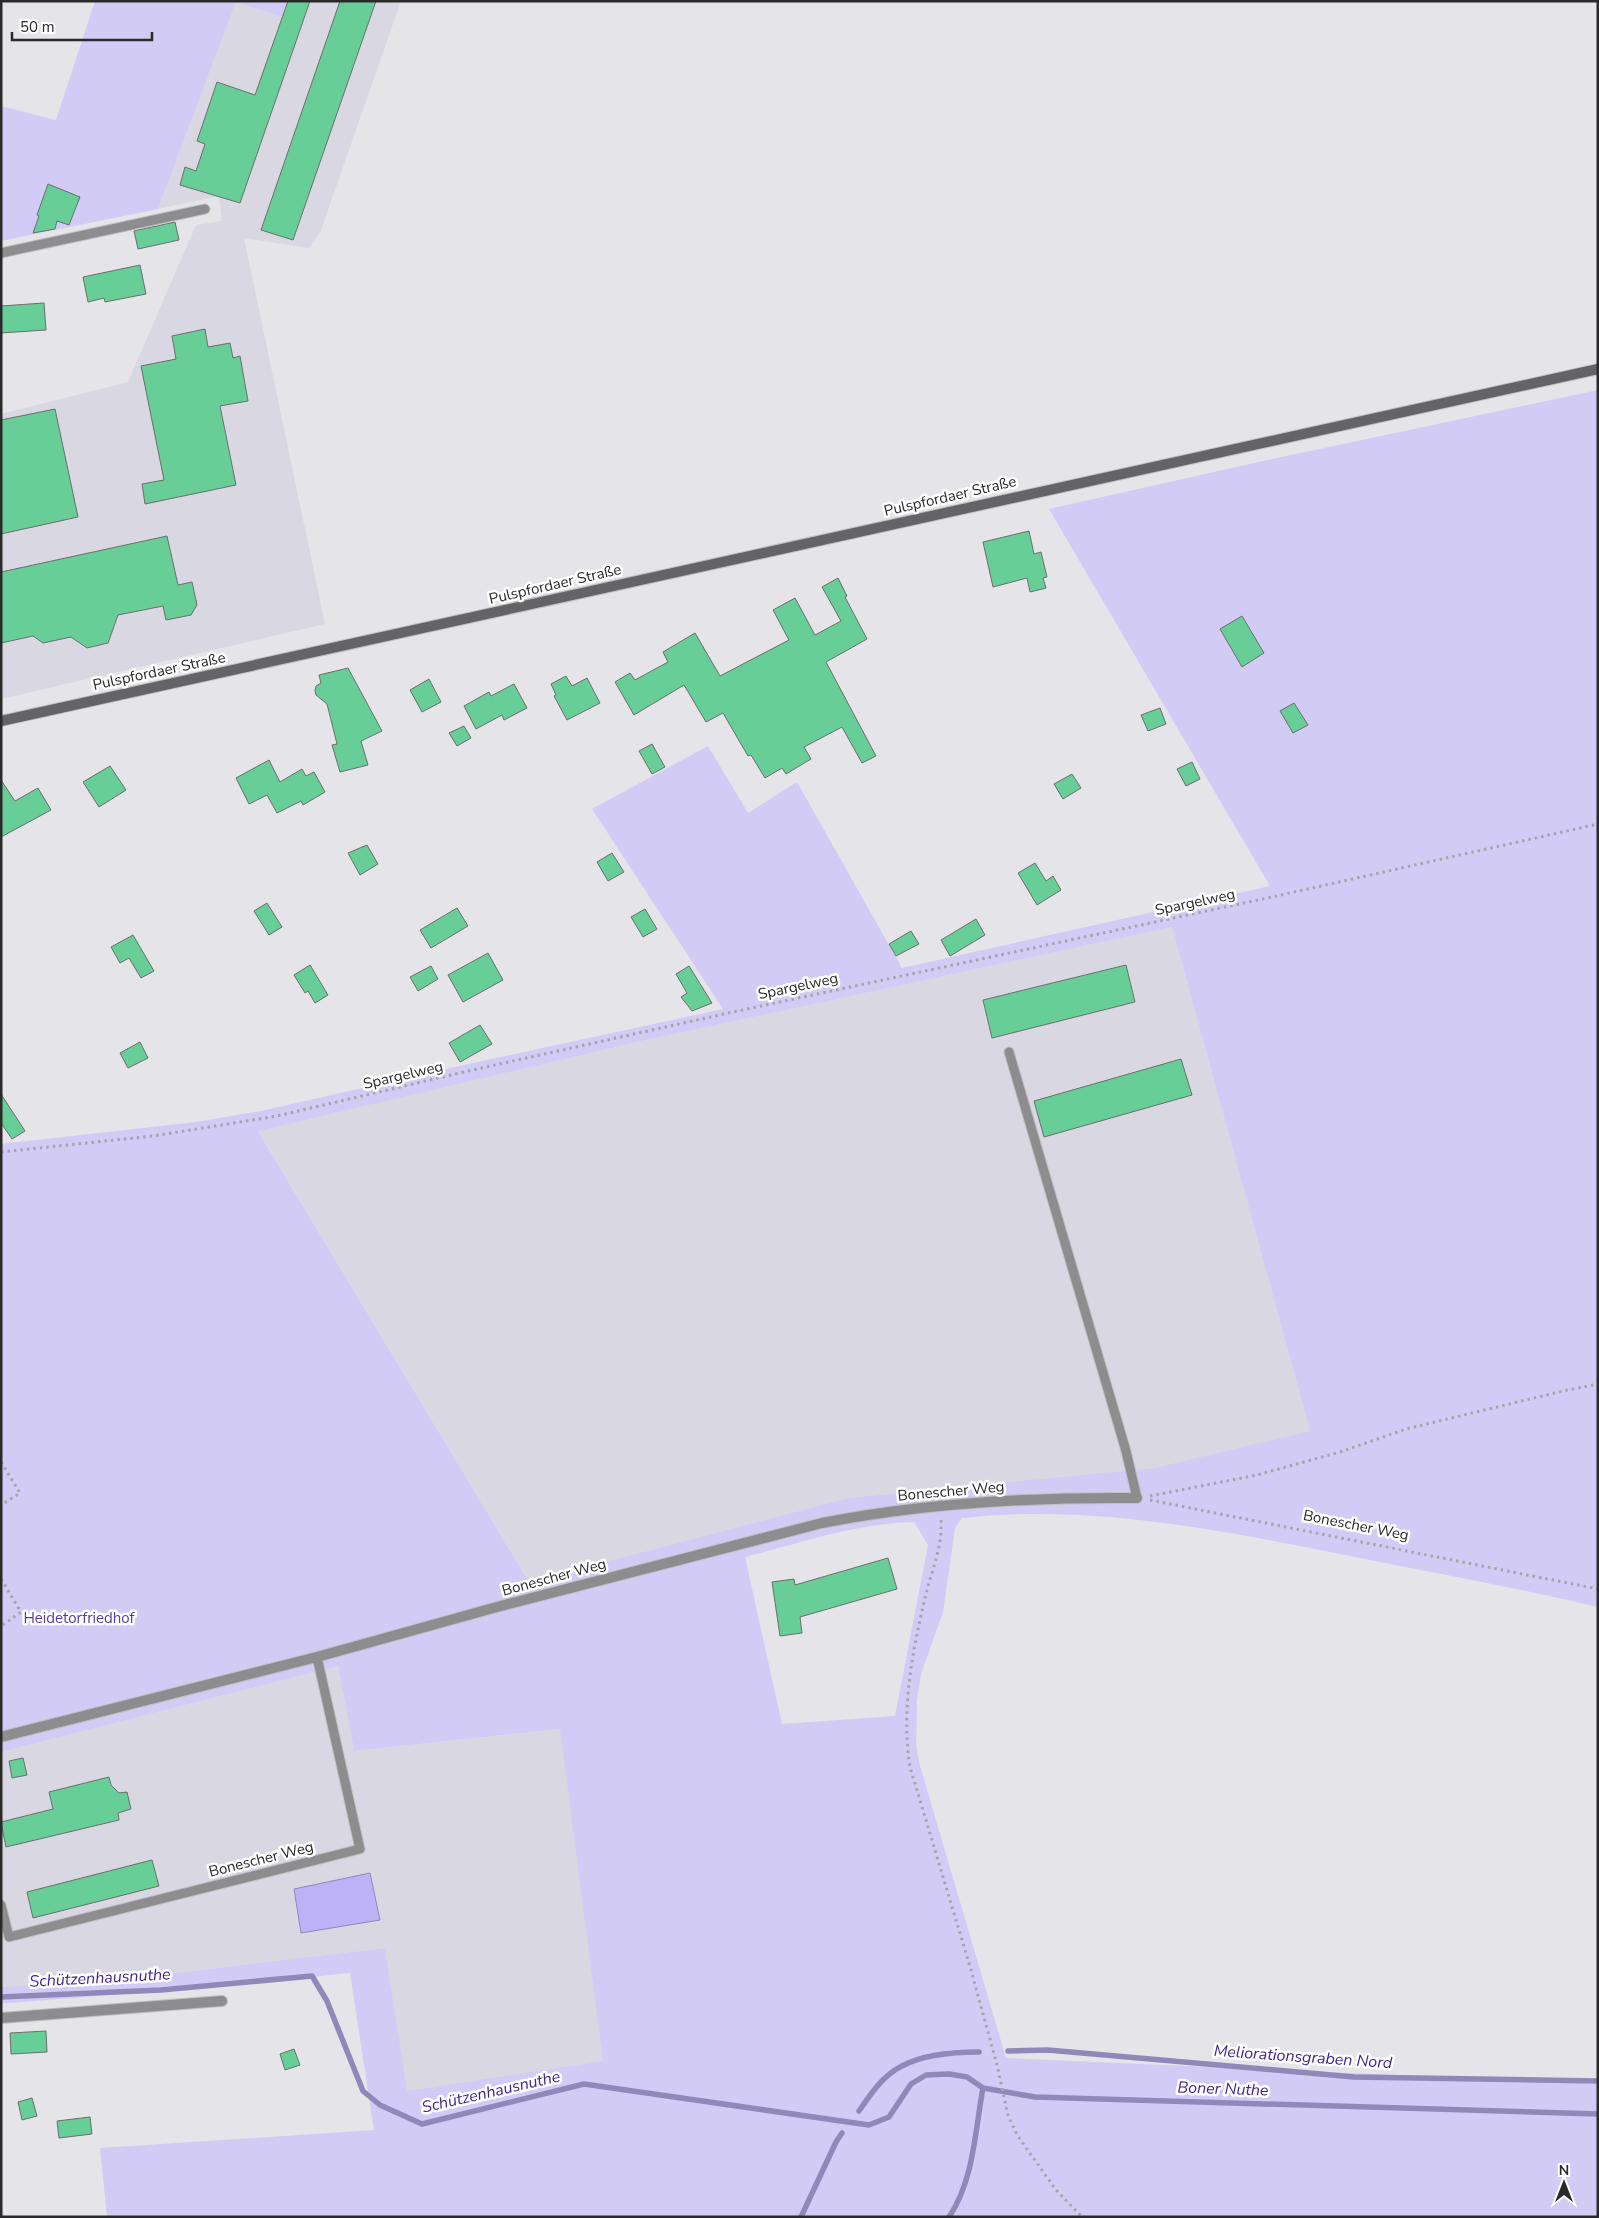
<svg xmlns="http://www.w3.org/2000/svg" width="1599" height="2218" font-family="'Nunito Sans',sans-serif">
<style>
.built{fill:#d9d8e2}
.green{fill:#d1cbf6;fill-rule:evenodd}
.water{fill:#bdb1f8;stroke:#9188ba}
.lines{fill:none;stroke-linecap:round;stroke-linejoin:round}
.stream{stroke:#9188ba;stroke-width:5.5}
.building{fill:#66ce96;stroke:#6c6e6d}
.service-casing{stroke:#c0bfc2;stroke-width:11}
.minor-casing{stroke:#c0bfc2;stroke-width:12}
.secondary-casing{stroke:#c0bfc2;stroke-width:12}
.path{stroke:#a6a5a8;stroke-width:3;stroke-dasharray:2.5 4;stroke-linecap:butt}
.service{stroke:#8d8d8f;stroke-width:9}
.minor{stroke:#8d8d8f;stroke-width:10}
.secondary{stroke:#646466;stroke-width:10}
.labels{text-anchor:middle;dominant-baseline:central;stroke-width:5;stroke-linejoin:round;paint-order:stroke}
.street-label{font-size:15px;fill:#2a2a2b;stroke:#fff}
.park-label{font-size:15px;fill:#583ca1;stroke:#fff}
.water-label{font-size:16px;font-style:italic;fill:#452489;stroke:#fff}
</style>
<rect width="100%" height="100%" fill="#e5e4e8"/>
<path class="built" d="M 288,1 L 401,1 L 320,233 L 309,248 L 244,238 L 325,624 L 1,699 L 1,414 L 128,382 L 196,225 L 222,221 L 219,196 L 158,209 L 236,2 L 283,17 Z
M 1172,927 L 1310,1431 L 1155,1469 L 848,1498 L 529,1582 L 258,1130 L 637,1042 Z
M 338,1666 L 354,1751 L 561,1729 L 604,2061 L 406,2092 L 385,1948 L 158,1975 L 1,1987 L 1,1752 Z"/>
<path class="green" d="M 95,1 L 288,1 L 283,17 L 236,2 L 158,209 L 1,241 L 1,106 L 56,120 Z
M 1598,390 L 1598,1607 C 1519,1588 1439,1574 1360,1558 C 1229,1532 1096,1503 962,1518 L 955,1528 L 943,1612 L 921,1674 L 917,1700 L 916,1745 L 920,1766 L 1006,2058 L 1598,2084 L 1598,2217 L 107,2217 L 100,2148 L 374,2130 L 350,1973 L 221,1986 L 10,2003 L 1,2003 L 1,1987 L 158,1975 L 385,1948 L 407,2091 L 603,2061 L 560,1729 L 354,1751 L 338,1666 L 1,1752 L 1,1144 L 196,1122 L 261,1111 L 464,1065 L 723,1009 L 592,809 L 708,746 L 748,813 L 797,782 L 902,968 L 1270,886 L 1049,509 L 1263,461 ZM 1172,927 L 1310,1431 L 1155,1468 L 848,1498 L 529,1582 L 258,1131 L 637,1042 ZM 914,1522 L 928,1545 L 895,1716 L 782,1724 L 745,1557 C 800,1543 857,1523 914,1522 Z"/>
<path class="water" d="M 370,1873 L 380,1920 L 301,1933 L 294,1889 Z"/>
<g class="lines">
<path class="stream" d="M 1,1997 L 161,1990 L 312,1976 L 327,2001 L 363,2091 L 380,2105 L 422,2124 L 584,2084 L 869,2125 L 889,2117 L 911,2084 L 926,2075 L 949,2074 L 967,2077 L 983,2088 L 1035,2097 L 1598,2114
M 1008,2051 L 1048,2050 L 1354,2077 L 1598,2081
M 859,2111 C 870,2095 883,2075 902,2066 C 924,2054 954,2052 979,2052
M 801,2217 L 836,2142 L 842,2133
M 949,2217 C 974,2180 975,2130 983,2088"/>
</g>
<path class="building" d="M 288,1 L 310,1 L 240,203 L 180,185 L 185,167 L 196,171 L 205,144 L 197,141 L 217,82 L 255,95 Z
M 340,1 L 376,1 L 293,240 L 261,230 Z
M 48,184 L 80,197 L 69,225 L 57,221 L 55,229 L 33,233 L 39,216 L 37,215 Z
M 175,222 L 179,240 L 138,249 L 134,231 Z
M 140,265 L 146,294 L 105,302 L 104,298 L 88,302 L 83,277 Z
M 44,303 L 46,330 L 1,333 L 1,306 Z
M 205,329 L 208,347 L 230,343 L 233,358 L 240,356 L 248,401 L 220,406 L 236,485 L 145,504 L 142,484 L 164,480 L 141,366 L 176,359 L 172,336 Z
M 55,409 L 78,517 L 1,534 L 1,420 Z
M 1029,531 L 1034,554 L 1041,552 L 1047,577 L 1043,578 L 1046,588 L 1030,592 L 1027,578 L 993,587 L 983,542 Z
M 167,536 L 178,585 L 192,582 L 197,605 L 191,615 L 166,620 L 163,606 L 118,615 L 108,643 L 87,648 L 71,637 L 43,643 L 33,636 L 1,643 L 1,572 Z
M 838,578 L 847,596 L 845,597 L 867,639 L 826,662 L 876,756 L 862,763 L 842,727 L 804,747 L 811,759 L 786,774 L 782,768 L 765,778 L 751,755 L 748,756 L 723,713 L 706,722 L 684,685 L 634,715 L 615,682 L 630,673 L 635,680 L 668,662 L 663,652 L 695,633 L 720,676 L 789,640 L 773,610 L 795,598 L 815,635 L 841,621 L 822,587 Z
M 1242,616 L 1264,653 L 1242,667 L 1220,629 Z
M 348,668 L 382,731 L 361,741 L 368,765 L 340,772 L 332,745 L 337,744 L 327,704 L 316,695 L 315,691 L 316,686 L 321,683 L 319,675 Z
M 566,676 L 572,686 L 587,678 L 600,703 L 567,720 L 554,696 L 556,695 L 551,684 Z
M 429,679 L 441,702 L 422,712 L 410,690 Z
M 514,684 L 527,708 L 504,720 L 502,715 L 476,729 L 464,706 L 489,692 L 491,696 Z
M 1294,703 L 1308,725 L 1293,733 L 1280,711 Z
M 1160,708 L 1166,724 L 1148,731 L 1141,715 Z
M 464,726 L 471,738 L 457,746 L 449,733 Z
M 652,744 L 665,767 L 652,774 L 639,751 Z
M 269,760 L 280,782 L 302,769 L 306,776 L 314,772 L 325,792 L 303,805 L 301,801 L 277,813 L 267,795 L 249,804 L 236,778 Z
M 1192,762 L 1200,779 L 1186,786 L 1177,769 Z
M 110,766 L 126,790 L 99,807 L 83,782 Z
M 1072,774 L 1081,788 L 1063,799 L 1054,784 Z
M 1,780 L 15,801 L 38,788 L 51,810 L 1,837 Z
M 367,845 L 378,864 L 360,875 L 348,853 Z
M 612,853 L 624,872 L 608,881 L 597,862 Z
M 1035,863 L 1046,881 L 1053,876 L 1061,890 L 1037,905 L 1018,873 Z
M 267,903 L 282,927 L 269,935 L 254,911 Z
M 457,908 L 468,926 L 431,948 L 420,930 Z
M 645,909 L 657,929 L 643,937 L 631,917 Z
M 976,919 L 985,935 L 950,956 L 941,940 Z
M 911,931 L 919,944 L 896,956 L 889,944 Z
M 133,935 L 154,971 L 141,978 L 129,958 L 120,963 L 111,947 Z
M 488,953 L 503,980 L 463,1002 L 448,975 Z
M 310,965 L 328,995 L 315,1003 L 308,991 L 305,993 L 294,975 Z
M 1126,965 L 1135,1002 L 992,1038 L 983,1000 Z
M 431,966 L 438,979 L 418,991 L 410,977 Z
M 689,966 L 712,1003 L 692,1011 L 681,997 L 687,993 L 676,974 Z
M 480,1025 L 492,1044 L 460,1062 L 449,1043 Z
M 140,1042 L 148,1058 L 128,1068 L 120,1053 Z
M 1181,1059 L 1192,1095 L 1044,1137 L 1034,1101 Z
M 1,1094 L 25,1131 L 12,1139 L 1,1123 Z
M 888,1558 L 897,1589 L 800,1617 L 802,1633 L 780,1636 L 772,1582 L 794,1579 L 795,1585 Z
M 23,1758 L 27,1775 L 12,1778 L 9,1761 Z
M 109,1777 L 111,1785 L 119,1793 L 127,1792 L 131,1809 L 118,1813 L 119,1820 L 6,1847 L 1,1822 L 53,1809 L 49,1792 Z
M 152,1860 L 159,1886 L 33,1918 L 27,1892 Z
M 46,2031 L 47,2052 L 11,2054 L 10,2033 Z
M 294,2049 L 300,2065 L 285,2070 L 280,2054 Z
M 32,2098 L 37,2116 L 22,2120 L 18,2102 Z
M 90,2117 L 92,2134 L 59,2138 L 57,2121 Z"/>
<g class="lines">
<defs>
<path id="service" d="M 1,253 L 205,209
M 1009,1052 L 1126,1451 L 1137,1498
M 1,1905 L 9,1937 L 360,1849 L 317,1657"/>
<path id="minor" d="M 1,1737 L 317,1657 L 497,1607 L 822,1523 C 925,1503 1032,1497 1137,1498
M 1,2018 L 222,2001"/>
<path id="secondary" d="M 1,721 L 1598,369"/>
</defs>
<use href="#service" class="service-casing"/>
<use href="#minor" class="minor-casing"/>
<use href="#secondary" class="secondary-casing"/>
<path class="path" d="M 1,1152 L 153,1136 L 277,1116 L 468,1071 L 733,1012 L 1272,897 L 1598,824
M 1,1462 L 20,1493 L 1,1505
M 1150,1496 L 1257,1475 L 1340,1452 L 1406,1429 L 1563,1391 L 1598,1384
M 1150,1500 L 1598,1589
M 941,1520 C 943,1546 931,1572 925,1598 C 912,1653 901,1711 910,1767 L 971,1970 L 997,2065 L 1008,2115 L 1017,2135 L 1056,2190 L 1082,2217
M 1,1579 L 21,1612 L 1,1626"/>
<use href="#service" class="service"/>
<use href="#minor" class="minor"/>
<use href="#secondary" class="secondary"/>
</g>
<g class="labels">
<g class="street-label">
<text transform="translate(950 496) rotate(-13)">Pulspfordaer Straße</text>
<text transform="translate(555 584) rotate(-13)">Pulspfordaer Straße</text>
<text transform="translate(159 671) rotate(-12)">Pulspfordaer Straße</text>
<text transform="translate(1195 902) rotate(-12)">Spargelweg</text>
<text transform="translate(798 986) rotate(-12)">Spargelweg</text>
<text transform="translate(403 1075) rotate(-13)">Spargelweg</text>
<text transform="translate(951 1491) rotate(-5)">Bonescher Weg</text>
<text transform="translate(1356 1525) rotate(11)">Bonescher Weg</text>
<text transform="translate(554 1577) rotate(-15)">Bonescher Weg</text>
<text transform="translate(261 1859) rotate(-14)">Bonescher Weg</text>
</g>
<g class="park-label">
<text x="79" y="1618">Heidetorfriedhof</text>
</g>
<g class="water-label">
<text transform="translate(100 1978) rotate(-3)">Schützenhausnuthe</text>
<text transform="translate(1303 2057) rotate(4)">Meliorationsgraben Nord</text>
<text transform="translate(1223 2089) rotate(2)">Boner Nuthe</text>
<text transform="translate(491 2092) rotate(-13)">Schützenhausnuthe</text>
</g>
</g>
<rect width="1599" height="2218" fill="none" stroke="#2a2a2b" stroke-width="5"/>
<g transform="translate(1564 2183)" stroke="#ffffff" stroke-width="4" paint-order="stroke">
<path d="M0-4L9 19L0 12L-9 19Z" fill="#2a2a2b"/>
<text y="-8" font-size="14" font-weight="bold" text-anchor="middle" fill="#2a2a2b">N</text>
</g>
<path d="M12 32v8h140v-8" fill="none" stroke="#2a2a2b" stroke-width="2.5"/>
<text x="20" y="32" font-size="15" fill="#2a2a2b" stroke="#ffffff" stroke-width="4" paint-order="stroke">50 m</text>
</svg>
